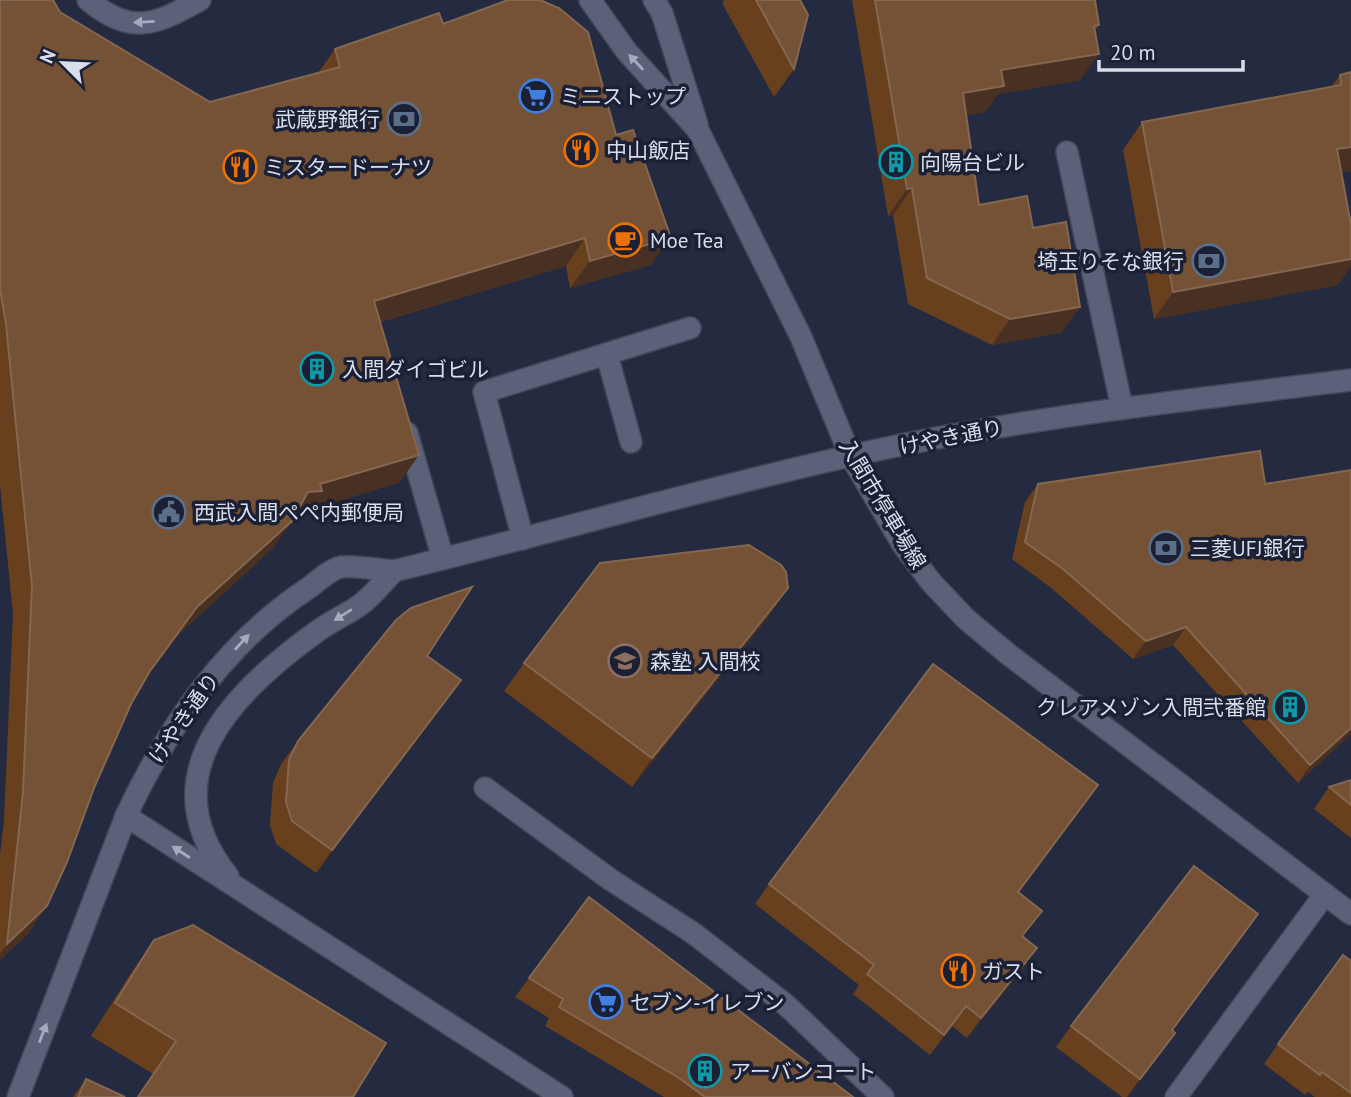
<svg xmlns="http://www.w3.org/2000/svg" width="1351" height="1097" font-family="'PT Sans','Noto Sans JP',sans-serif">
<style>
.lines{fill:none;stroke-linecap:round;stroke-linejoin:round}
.lane-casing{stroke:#434759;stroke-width:24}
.street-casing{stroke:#434759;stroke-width:24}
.secondary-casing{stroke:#434759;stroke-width:24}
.lane{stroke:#5a6179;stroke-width:21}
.street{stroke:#5a6179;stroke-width:21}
.secondary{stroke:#5a6179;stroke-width:21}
.wall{fill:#68401e}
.shaded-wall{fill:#483022}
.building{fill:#755135;stroke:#846751;stroke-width:2}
.oneway{fill:#a6acbe}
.labels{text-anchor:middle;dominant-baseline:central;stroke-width:7;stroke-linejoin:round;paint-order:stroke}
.poi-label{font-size:21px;fill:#d9deec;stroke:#1b2035;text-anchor:start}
.street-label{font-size:21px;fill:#d9deec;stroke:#1b2035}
</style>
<rect width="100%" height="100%" fill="#242a3f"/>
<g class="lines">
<defs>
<path id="lane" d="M 1067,152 L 1122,408
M 607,355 L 631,442
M 407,433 L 443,559
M 523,539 L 484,392 L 690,328"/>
<path id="street" d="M 88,0 C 132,36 155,25 200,0
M 590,0 L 627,52 L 698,130
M 654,0 L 662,13 L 697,124
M 485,788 L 611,880 L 693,933 L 785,1004 L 883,1097
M 18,1097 L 126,816
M 1176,1097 L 1325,894"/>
<path id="secondary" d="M 698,130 L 801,337 L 850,455 L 903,545 L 931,582 L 966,619 L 1008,654 L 1351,914
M 228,876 C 148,777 233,692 315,633 C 329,622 346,615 360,605 C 373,596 383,582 394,571
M 562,1097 L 126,816 C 168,726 225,642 310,587 C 318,581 331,569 341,567 C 355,565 380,570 394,571 C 547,534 697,490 850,456 C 1015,418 1184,401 1351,380"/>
</defs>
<use href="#lane" class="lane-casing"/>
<use href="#street" class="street-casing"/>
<use href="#secondary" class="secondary-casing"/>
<use href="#lane" class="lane"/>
<use href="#street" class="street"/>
<use href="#secondary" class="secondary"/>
</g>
<path class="wall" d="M 0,0 L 60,12 L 210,102 L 318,73 L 335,49 L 443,24 L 651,265 L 570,288 L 566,266 L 380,322 L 400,482 L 309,510 L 303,519 L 293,519 L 272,549 L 178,635 L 147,676 L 131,704 L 28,934 L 0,960 L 0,855 L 4,820 L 13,614 L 0,485 Z
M 724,0 L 800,0 L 794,69 L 774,97 L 722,3 Z
M 852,0 L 1095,0 L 1099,25 L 1095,31 L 1080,80 L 998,94 L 985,112 L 966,115 L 979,205 L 1033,228 L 1080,307 L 1061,333 L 992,345 L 908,304 L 893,215 L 888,216 Z
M 1351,72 L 1351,171 L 1341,172 L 1338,285 L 1154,319 L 1123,150 L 1142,122 L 1331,87 L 1340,75 Z
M 1038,484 L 1265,484 L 1351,734 L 1298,783 L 1173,645 L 1133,659 L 1050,587 L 1012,559 L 1025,502 Z
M 788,588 L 768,617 L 632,787 L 504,691 L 524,663 Z
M 427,656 L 461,680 L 445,703 L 316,873 L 276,844 L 270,825 L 273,783 L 281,764 L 298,741 Z
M 1351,780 L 1351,838 L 1314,809 L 1329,787 Z
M 1098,785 L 1019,892 L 1023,937 L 1023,968 L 967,1038 L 952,1026 L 930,1055 L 853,994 L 859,985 L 755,904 L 769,884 Z
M 1258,914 L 1172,1030 L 1160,1054 L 1127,1097 L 1122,1097 L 1056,1047 L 1071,1026 Z
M 154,940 L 353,1097 L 137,1097 L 153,1074 L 91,1036 L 131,973 Z
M 1351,961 L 1351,1097 L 1315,1097 L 1308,1092 L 1305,1095 L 1264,1064 L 1278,1044 Z
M 529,978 L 853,1097 L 664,1097 L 545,1026 L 549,1018 L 515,997 Z
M 86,1079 L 125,1097 L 73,1097 Z"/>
<path class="shaded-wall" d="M 1099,54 L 1080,80 L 998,94 L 985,112 L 944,119 L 963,93 L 1001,70 Z
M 1351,147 L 1351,171 L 1318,177 L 1337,149 Z
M 912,188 L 893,215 L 888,216 L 907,189 Z
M 585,238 L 566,266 L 354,329 L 374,301 Z
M 671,238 L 651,265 L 570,288 L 590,261 Z
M 1351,259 L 1351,267 L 1338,285 L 1154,319 L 1173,292 Z
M 1080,307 L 1061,333 L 992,345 L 1010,319 Z
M 419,455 L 400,482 L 309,510 L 303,519 L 288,520 L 308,492 L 320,484 Z
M 292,521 L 272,549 L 178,635 L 131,699 L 197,607 Z
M 788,588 L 768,617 L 632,787 L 652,758 Z
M 1186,627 L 1173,645 L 1133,659 L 1146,641 Z
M 461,680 L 445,703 L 316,873 L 332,850 Z
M 1351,728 L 1351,734 L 1298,783 L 1310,765 Z
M 1098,785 L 1084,805 L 1004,912 L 1018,892 Z
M 47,906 L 28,934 L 0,960 L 0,954 L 7,944 Z
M 1258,914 L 1244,935 L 1157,1051 L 1172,1030 Z
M 1037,948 L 1023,968 L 967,1038 L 981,1018 Z
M 966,1006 L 952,1026 L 930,1055 L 944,1035 Z
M 1175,1033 L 1160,1054 L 1127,1097 L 1140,1079 Z"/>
<path class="building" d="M 0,0 L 53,0 L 60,12 L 210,102 L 340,67 L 335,49 L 439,13 L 443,24 L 508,0 L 540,0 L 559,8 L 588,32 L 616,135 L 633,130 L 671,238 L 590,261 L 585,238 L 374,301 L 419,455 L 320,484 L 322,491 L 308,492 L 292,521 L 197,607 L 150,671 L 131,704 L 94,788 L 67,862 L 47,906 L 7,944 L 23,792 L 32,586 L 6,324 L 0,289 Z
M 756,0 L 800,0 L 808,15 L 794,69 Z
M 875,0 L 1095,0 L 1099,25 L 1094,26 L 1099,54 L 1001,70 L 1004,86 L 963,93 L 979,205 L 1027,196 L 1033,228 L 1066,222 L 1080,307 L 1010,319 L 927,278 L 912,188 L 907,189 Z
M 1351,72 L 1351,147 L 1337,149 L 1351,225 L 1351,259 L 1173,292 L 1142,122 L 1341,85 L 1340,75 Z
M 1260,451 L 1265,484 L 1351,470 L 1351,728 L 1310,765 L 1186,627 L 1146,641 L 1063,569 L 1025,542 L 1038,484 Z
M 749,545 L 781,565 L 786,572 L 788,588 L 652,758 L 524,663 L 600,563 Z
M 472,587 L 427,656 L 461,680 L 332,850 L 292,821 L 286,802 L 289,760 L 298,741 L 396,620 L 411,608 Z
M 933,664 L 1098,785 L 1018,892 L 1042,911 L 1022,936 L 1037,948 L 981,1018 L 966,1006 L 944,1035 L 867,974 L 874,965 L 769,884 Z
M 1351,780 L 1351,805 L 1329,787 Z
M 1194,866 L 1258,914 L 1172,1030 L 1175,1033 L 1140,1079 L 1071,1026 Z
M 589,897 L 853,1097 L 705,1097 L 679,1078 L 559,1007 L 563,999 L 529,978 Z
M 193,925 L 386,1043 L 353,1097 L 138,1097 L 176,1041 L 115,1003 L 154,940 Z
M 1343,955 L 1351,961 L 1351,1093 L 1322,1072 L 1320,1075 L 1278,1044 Z
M 86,1079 L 125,1097 L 78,1097 Z"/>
<defs><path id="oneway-solid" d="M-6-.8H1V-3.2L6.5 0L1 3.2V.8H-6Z" transform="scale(1.75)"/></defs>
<g class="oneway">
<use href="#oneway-solid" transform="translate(144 22) rotate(177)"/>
<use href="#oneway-solid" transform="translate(636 62) rotate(-133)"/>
<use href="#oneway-solid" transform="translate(343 615) rotate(148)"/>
<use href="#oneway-solid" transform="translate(242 642) rotate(-47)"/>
<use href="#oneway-solid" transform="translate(181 852) rotate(-147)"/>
<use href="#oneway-solid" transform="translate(43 1033) rotate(-69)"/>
</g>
<defs>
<symbol id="supermarket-ring" viewBox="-11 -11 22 22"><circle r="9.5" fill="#1b2035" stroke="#3f7fe0" stroke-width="1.5"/><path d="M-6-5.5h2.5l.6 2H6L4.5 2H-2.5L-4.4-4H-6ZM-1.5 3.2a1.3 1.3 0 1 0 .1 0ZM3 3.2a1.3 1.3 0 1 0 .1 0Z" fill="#3f7fe0"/></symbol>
<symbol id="bank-ring" viewBox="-11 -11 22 22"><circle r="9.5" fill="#1b2035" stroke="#5c6f8a" stroke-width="1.5"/><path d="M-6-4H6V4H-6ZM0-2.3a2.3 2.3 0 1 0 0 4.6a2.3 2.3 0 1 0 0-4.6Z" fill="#5c6f8a"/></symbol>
<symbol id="restaurant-ring" viewBox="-11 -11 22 22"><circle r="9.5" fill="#1b2035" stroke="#e8710a" stroke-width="1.5"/><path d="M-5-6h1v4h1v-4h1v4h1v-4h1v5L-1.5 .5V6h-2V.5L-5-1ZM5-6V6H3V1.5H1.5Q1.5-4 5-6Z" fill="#e8710a"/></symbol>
<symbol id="building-ring" viewBox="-11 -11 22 22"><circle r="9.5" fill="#1b2035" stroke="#0f9aa8" stroke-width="1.5"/><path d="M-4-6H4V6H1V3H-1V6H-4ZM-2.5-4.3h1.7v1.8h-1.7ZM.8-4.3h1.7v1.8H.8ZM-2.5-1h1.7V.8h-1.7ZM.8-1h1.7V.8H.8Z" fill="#0f9aa8"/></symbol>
<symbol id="cafe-ring" viewBox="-11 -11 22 22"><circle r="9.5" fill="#1b2035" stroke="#e8710a" stroke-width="1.5"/><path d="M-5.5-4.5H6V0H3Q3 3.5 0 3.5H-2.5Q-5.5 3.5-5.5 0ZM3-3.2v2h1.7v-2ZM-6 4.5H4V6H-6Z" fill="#e8710a"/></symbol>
<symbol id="civic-ring" viewBox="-11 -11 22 22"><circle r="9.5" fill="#1b2035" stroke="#5c6f8a" stroke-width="1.5"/><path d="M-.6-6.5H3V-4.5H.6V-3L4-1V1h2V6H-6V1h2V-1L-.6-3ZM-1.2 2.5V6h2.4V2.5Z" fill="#5c6f8a"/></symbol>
<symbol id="school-ring" viewBox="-11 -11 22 22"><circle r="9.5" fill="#1b2035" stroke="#8d6e63" stroke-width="1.5"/><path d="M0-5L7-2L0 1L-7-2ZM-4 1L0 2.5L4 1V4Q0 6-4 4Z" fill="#8d6e63"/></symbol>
</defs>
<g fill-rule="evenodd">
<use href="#supermarket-ring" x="517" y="77" width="38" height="38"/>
<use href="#bank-ring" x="385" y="100" width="38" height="38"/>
<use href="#restaurant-ring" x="562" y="131" width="38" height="38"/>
<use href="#building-ring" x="877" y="143" width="38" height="38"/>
<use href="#restaurant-ring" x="221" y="148" width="38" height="38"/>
<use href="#cafe-ring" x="606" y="221" width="38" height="38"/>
<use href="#bank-ring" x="1190" y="242" width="38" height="38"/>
<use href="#building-ring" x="298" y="350" width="38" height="38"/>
<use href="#civic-ring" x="150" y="493" width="38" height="38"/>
<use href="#bank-ring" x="1147" y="529" width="38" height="38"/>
<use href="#school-ring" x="606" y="642" width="38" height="38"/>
<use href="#building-ring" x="1271" y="688" width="38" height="38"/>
<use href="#restaurant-ring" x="939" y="952" width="38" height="38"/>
<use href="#supermarket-ring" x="587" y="983" width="38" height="38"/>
<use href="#building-ring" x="686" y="1052" width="38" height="38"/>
</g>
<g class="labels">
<g class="poi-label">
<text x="560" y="96">ミニストップ</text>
<text x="380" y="119" text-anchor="end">武蔵野銀行</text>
<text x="606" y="150">中山飯店</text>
<text x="920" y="162">向陽台ビル</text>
<text x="264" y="167">ミスタードーナツ</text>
<text x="650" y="240">Moe Tea</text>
<text x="1184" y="261" text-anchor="end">埼玉りそな銀行</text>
<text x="342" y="369">入間ダイゴビル</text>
<text x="194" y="512">西武入間ぺぺ内郵便局</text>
<text x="1190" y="548">三菱UFJ銀行</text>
<text x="650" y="661">森塾 入間校</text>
<text x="1266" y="707" text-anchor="end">クレアメゾン入間弐番館</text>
<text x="982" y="971">ガスト</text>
<text x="630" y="1002">セブン-イレブン</text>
<text x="730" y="1071">アーバンコート</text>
</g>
<g class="street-label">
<text transform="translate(951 437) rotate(-11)">けやき通り</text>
<text transform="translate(883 504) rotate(59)">入間市停車場線</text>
<text transform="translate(184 718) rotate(-55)">けやき通り</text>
</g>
</g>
<g transform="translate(63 63) rotate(294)" stroke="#1b2035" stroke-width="5" paint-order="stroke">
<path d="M0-5L12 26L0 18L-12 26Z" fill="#d9deec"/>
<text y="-10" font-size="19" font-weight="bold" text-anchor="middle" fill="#d9deec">N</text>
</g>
<path d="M1099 60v10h144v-10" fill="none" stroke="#d9deec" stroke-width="3.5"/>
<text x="1110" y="60" font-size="21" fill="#d9deec" stroke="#1b2035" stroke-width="5" paint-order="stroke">20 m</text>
</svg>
